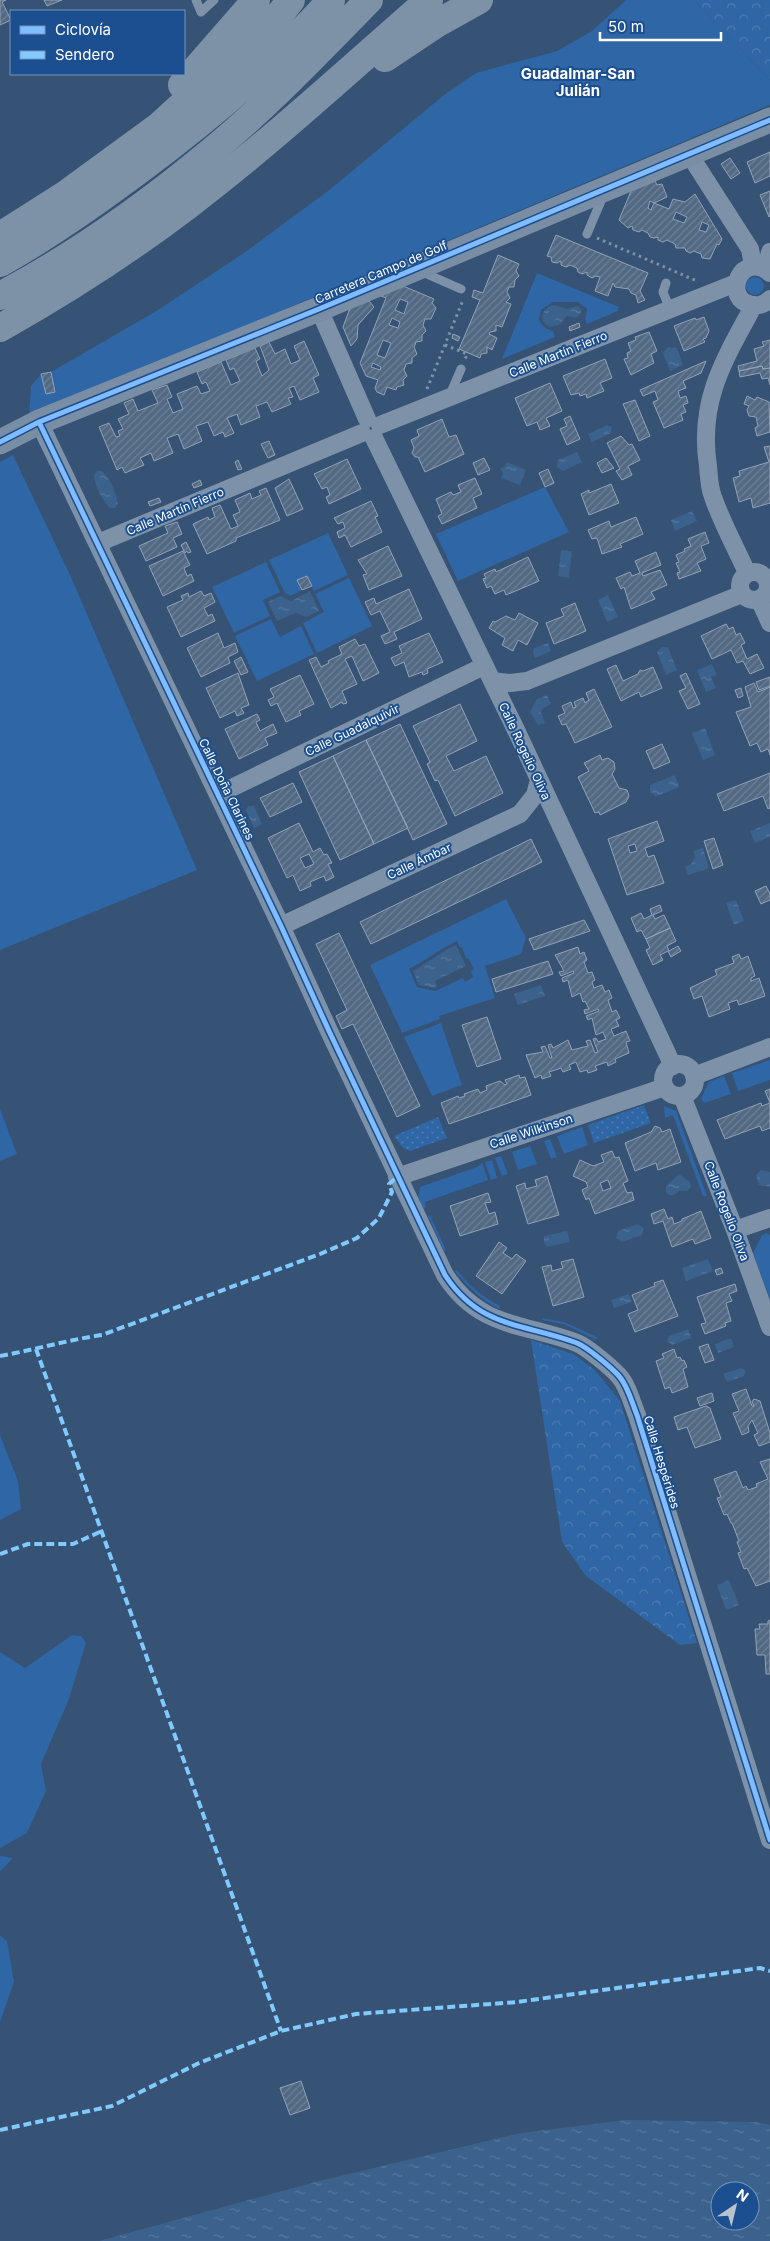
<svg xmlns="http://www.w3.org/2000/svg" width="770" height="2241" font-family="Inter,sans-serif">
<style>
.grass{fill:#2f66a5;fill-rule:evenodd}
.forest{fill:url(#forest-crowns)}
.garden{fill:url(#garden-dots)}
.water{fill:url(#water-ripples);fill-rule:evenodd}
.building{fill:url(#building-hatch);stroke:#92a2b6;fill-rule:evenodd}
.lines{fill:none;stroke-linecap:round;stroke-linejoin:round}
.path{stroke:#7d92a8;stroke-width:3;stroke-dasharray:2.5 4;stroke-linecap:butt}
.lane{stroke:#7d92a8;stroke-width:9}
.street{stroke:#7d92a8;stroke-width:18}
.secondary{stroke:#798da4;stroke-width:25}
.highway{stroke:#7e92a7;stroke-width:28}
.quiet{stroke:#80caff;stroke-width:4;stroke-dasharray:8 4;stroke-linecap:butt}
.cycleway-casing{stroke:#1b4f8f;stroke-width:8}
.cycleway{stroke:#80bcff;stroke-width:5}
.labels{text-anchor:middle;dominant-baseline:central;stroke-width:4;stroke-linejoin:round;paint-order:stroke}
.street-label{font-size:12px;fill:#fff;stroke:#1b4f8f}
.quarter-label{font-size:15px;font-weight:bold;fill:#fff;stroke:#1b4f8f}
</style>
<defs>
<pattern id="forest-crowns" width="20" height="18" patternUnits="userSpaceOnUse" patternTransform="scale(1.25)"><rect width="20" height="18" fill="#2f66a5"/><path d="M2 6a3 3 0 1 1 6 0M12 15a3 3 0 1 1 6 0" fill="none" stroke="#4e7db2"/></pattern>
<pattern id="garden-dots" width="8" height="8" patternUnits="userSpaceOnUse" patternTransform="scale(1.25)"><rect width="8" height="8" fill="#2f66a5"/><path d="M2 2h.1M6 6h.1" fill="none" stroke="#4e7db2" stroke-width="1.8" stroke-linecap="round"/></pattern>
<pattern id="water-ripples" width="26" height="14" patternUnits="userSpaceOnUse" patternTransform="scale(1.25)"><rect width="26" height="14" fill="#3b618d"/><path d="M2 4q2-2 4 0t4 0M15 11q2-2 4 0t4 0" fill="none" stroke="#58799e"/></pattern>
<pattern id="building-hatch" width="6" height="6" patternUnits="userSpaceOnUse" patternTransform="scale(1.25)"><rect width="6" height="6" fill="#526984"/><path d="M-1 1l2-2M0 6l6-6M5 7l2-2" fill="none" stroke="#6c8096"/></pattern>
</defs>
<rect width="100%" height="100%" fill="#365274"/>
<path class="grass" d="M 626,0 L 694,0 L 770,80 L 770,105 L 29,417 L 31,386 L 41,374 L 46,394 L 55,392 L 51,372 L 158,310 L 244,253 L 328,191 L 444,95 L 476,73 L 557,51 L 592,31 Z
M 537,273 L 619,307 L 618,311 L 587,324 L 585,320 L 587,309 L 578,302 L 553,302 L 541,310 L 539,320 L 545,328 L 553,331 L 555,337 L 502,359 Z
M746 286a9 9 0 1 1 18 0a9 9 0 1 1-18 0Z
M 13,455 L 71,577 L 197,870 L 0,950 L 0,462 Z
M 545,487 L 569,532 L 458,581 L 436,534 Z
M 328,533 L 348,575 L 314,591 L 306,576 L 298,580 L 302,590 L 291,596 L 285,593 L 269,560 Z
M 266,562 L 280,592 L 263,600 L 270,616 L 234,633 L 212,587 Z
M 349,578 L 372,626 L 317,653 L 303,623 L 324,612 L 315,594 Z
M 271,619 L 280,637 L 301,626 L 314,654 L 257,681 L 235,636 Z
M 506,899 L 526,938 L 521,954 L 485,966 L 495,998 L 439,1016 L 440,1019 L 402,1033 L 370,965 ZM 457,941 L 460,948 L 462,947 L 466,959 L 468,958 L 474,969 L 471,971 L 473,977 L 465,982 L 463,978 L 435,991 L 417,987 L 409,969 C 426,960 440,949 457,941 Z
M 441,1023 L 462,1085 L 432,1096 L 404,1037 Z
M 770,1060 L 770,1080 L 738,1091 L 732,1073 Z
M 724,1076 L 731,1094 L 704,1103 L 701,1098 L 709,1082 Z
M 664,1106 L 676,1111 L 707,1196 L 703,1196 L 673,1115 L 665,1118 Z
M 0,1109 L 17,1154 L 0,1161 Z
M 582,1127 L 588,1145 L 564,1154 L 557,1136 Z
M 550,1139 L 557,1157 L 551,1159 L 544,1141 Z
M 530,1146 L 537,1164 L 518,1170 L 512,1152 Z
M 501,1156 L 508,1174 L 502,1176 L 495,1158 Z
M 492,1160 L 497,1178 L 491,1180 L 485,1162 Z
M 482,1163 L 488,1180 L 425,1202 L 426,1207 L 423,1209 L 418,1198 L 420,1187 L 477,1167 Z
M 430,1215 L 446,1250 L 444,1251 L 428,1216 Z
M 767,1233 L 770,1235 L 770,1299 L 753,1253 L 762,1235 Z
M 457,1270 C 469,1286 482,1296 500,1306 L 499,1309 C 481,1299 468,1288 455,1271 Z
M 542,1318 L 564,1322 L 597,1337 L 596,1340 L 564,1324 L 542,1320 Z
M 0,1435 L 18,1481 L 21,1509 L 0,1520 Z
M 72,1635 L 81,1636 L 86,1643 L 69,1699 L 41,1764 L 46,1791 L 27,1833 L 0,1848 L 0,1652 L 25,1668 Z
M 0,1856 L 13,1858 L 0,1871 Z
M 0,1935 L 7,1941 L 14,1982 L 0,2022 Z"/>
<path class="forest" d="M 694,0 L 770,0 L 770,80 Z
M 531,1340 L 573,1354 L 594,1369 L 620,1401 L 697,1643 L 680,1645 L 586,1576 L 562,1542 Z"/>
<path class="garden" d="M 644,1105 L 651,1123 L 594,1143 L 588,1125 Z
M 438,1117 L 447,1138 L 410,1151 L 403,1148 L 394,1136 Z"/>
<path class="water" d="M 554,305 L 567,309 L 577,306 L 581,309 L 581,313 L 576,318 L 567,316 L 559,325 L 550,327 L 543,322 C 540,313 546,307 554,305 Z
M 668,347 L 677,348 L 683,365 L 670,371 L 663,353 Z
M 607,425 L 612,427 L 611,433 L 592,442 L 588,434 Z
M 577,452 L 582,462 L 563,471 L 557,467 L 558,460 Z
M 507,462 L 526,470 L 520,485 L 501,478 L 503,473 L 500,468 L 505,467 Z
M 97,471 L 102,471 C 110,478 116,492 118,504 L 115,508 L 110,508 C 102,500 94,485 94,474 Z
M 692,511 L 697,521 L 675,531 L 671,520 Z
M 561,550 L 572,551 L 569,578 L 558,576 Z
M 310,591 L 319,611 L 306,617 L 296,613 L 277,621 L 268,602 L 280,596 L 291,601 Z
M 608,595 L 618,617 L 607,622 L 598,600 Z
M 548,643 L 551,651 L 535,658 L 533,653 L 534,648 Z
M 662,647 L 668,647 L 677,670 L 666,675 L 657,652 Z
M 712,664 L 717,675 L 711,677 L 716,688 L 706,692 L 697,670 Z
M 547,695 L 551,704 L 543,708 L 541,712 L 545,723 L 538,725 L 530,712 L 537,699 Z
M 705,728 L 715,755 L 703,760 L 692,733 Z
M 675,775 L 679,787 L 655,797 L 654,794 L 650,793 L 650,785 Z
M 248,806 L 254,806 L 262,824 L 254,828 L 246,810 Z
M 770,823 L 770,837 L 755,843 L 750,831 Z
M 703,848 L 709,868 L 688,875 L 685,867 L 691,864 L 695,857 L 693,851 Z
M 736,900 L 744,921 L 734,925 L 726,903 Z
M 456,945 L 466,966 L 435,981 L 437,987 L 434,988 L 419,985 L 413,971 C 428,962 440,953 456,945 Z
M 541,985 L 545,996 L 518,1005 L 514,994 Z
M 761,1170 L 770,1172 L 770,1187 L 759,1185 L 756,1175 Z
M 679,1174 L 690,1182 L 691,1187 L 687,1191 L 679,1191 L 674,1195 L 669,1195 L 666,1192 L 666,1186 Z
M 638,1224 L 644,1228 L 642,1235 L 622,1242 L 616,1238 L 618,1231 Z
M 567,1231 L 570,1242 L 547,1247 L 544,1242 L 544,1236 Z
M 708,1259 L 713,1271 L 686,1281 L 682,1268 Z
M 629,1294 L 632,1302 L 614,1308 L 611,1300 Z
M 688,1329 L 691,1338 L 672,1345 L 667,1341 L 669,1336 Z
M 731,1338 L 734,1347 L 718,1353 L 715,1344 Z
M 741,1368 L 746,1371 L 744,1376 L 727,1382 L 723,1374 Z
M 729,1580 L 739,1605 L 726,1610 L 717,1585 Z
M 626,2120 L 756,2122 L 770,2125 L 770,2241 L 99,2241 L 315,2182 L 521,2133 ZM 720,2191 L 750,2191 L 750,2221 L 720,2221 Z"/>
<path class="building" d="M 0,0 L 6,0 L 2,2 L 11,20 L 0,25 Z
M 44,0 L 62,0 L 47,6 Z
M 770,152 L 770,176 L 755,183 L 747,162 Z
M 730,158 L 740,173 L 731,179 L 721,164 Z
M 655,181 L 657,185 L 662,184 L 667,197 L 654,203 L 669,209 L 673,199 L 685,202 L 695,194 L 722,239 L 719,245 L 717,244 L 710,259 L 702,258 L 701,254 L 694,251 L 690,253 L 686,251 L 685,248 L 676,248 L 675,244 L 667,240 L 663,242 L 658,240 L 658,237 L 654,238 L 650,237 L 648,233 L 642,230 L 639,232 L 633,230 L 632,226 L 628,228 L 619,220 L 631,191 ZM 650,201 L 654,203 L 651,210 L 648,208 ZM 676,212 L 687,217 L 684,223 L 673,219 ZM 702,222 L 709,225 L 706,232 L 699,230 Z
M 770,191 L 770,216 L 769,217 L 760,195 Z
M 556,235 L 648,273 L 640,291 L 645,300 L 638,303 L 636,295 L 631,293 L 629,289 L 615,287 L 613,283 L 608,296 L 595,291 L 600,277 L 596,276 L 592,278 L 587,275 L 587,272 L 582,274 L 578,272 L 577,268 L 570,265 L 566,267 L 561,265 L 561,261 L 557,263 L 552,262 L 551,257 L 547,256 Z
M 498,255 L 519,264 L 516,271 L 519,276 L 515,280 L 514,287 L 509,287 L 507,292 L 510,298 L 506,302 L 511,304 L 502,327 L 496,325 L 496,331 L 490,332 L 489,334 L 497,338 L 492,350 L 487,347 L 487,353 L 481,354 L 480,358 L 459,349 L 480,300 L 472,297 L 474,290 L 483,293 Z
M 403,286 L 434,299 L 432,303 L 436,308 L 431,319 L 425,319 L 423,325 L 426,331 L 422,335 L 422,341 L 416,342 L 415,345 L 414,347 L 417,354 L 412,358 L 412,363 L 406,364 L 404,370 L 407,376 L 403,380 L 404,385 L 397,387 L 396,390 L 387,387 L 384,395 L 377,392 L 375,388 L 378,380 L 366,376 L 360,363 L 386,298 L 381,296 ZM 400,299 L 408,302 L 404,314 L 395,310 ZM 392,318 L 400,322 L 398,328 L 389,325 ZM 383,340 L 391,343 L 385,358 L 377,355 ZM 373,363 L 381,367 L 380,370 L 371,367 Z
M 369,301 L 374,307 L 358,325 L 357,339 L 351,346 L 343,327 L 350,308 Z
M 704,317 L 709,331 L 706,338 L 703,339 L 705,342 L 684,351 L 674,326 L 695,318 L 696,320 Z
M 579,323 L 580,327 L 570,331 L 569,327 Z
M 649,332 L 657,351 L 651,354 L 654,363 L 631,375 L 624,359 L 628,358 L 627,353 L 631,351 L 628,343 L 636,340 L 635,337 Z
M 453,334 L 460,337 L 458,341 L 452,338 Z
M 770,340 L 770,368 L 763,369 L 762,366 L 739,371 L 738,366 L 757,361 L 754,349 L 764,346 L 762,342 Z
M 304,341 L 319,375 L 313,378 L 319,392 L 300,400 L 294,386 L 289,388 L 293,397 L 288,398 L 291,404 L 272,412 L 267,402 L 256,406 L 260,417 L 241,425 L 237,414 L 227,418 L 234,433 L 225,437 L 223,432 L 214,436 L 208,422 L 196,426 L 202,441 L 184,449 L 178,434 L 167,438 L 173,453 L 154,461 L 151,453 L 140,458 L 144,465 L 125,473 L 122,467 L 117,470 L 99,427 L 109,423 L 116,437 L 120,436 L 118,431 L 123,429 L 118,419 L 129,414 L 124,403 L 133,399 L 138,411 L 158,403 L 152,390 L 167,385 L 172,397 L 167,399 L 173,413 L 183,409 L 177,394 L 197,386 L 201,394 L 210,391 L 206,382 L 202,384 L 197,372 L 221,362 L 231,385 L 240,381 L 234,368 L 230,370 L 226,360 L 255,348 L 260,359 L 256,361 L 262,376 L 269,370 L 260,346 L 269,342 L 275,354 L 285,349 L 291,364 L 300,360 L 294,346 Z
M 605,359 L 612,378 L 600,383 L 604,391 L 587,398 L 586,394 L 580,396 L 579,393 L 571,395 L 563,376 Z
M 706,361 L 701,373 L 683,381 L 686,388 L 678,391 L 680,398 L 686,396 L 688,403 L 683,405 L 686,412 L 681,414 L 683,420 L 664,428 L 653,402 L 658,400 L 655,391 L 643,396 L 640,390 Z
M 762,366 L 763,369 L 770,368 L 770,385 L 768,378 L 762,379 L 760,373 L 740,377 L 739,371 Z
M 51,372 L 55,392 L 46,394 L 41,374 Z
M 550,383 L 562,411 L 546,418 L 550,426 L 540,430 L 537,422 L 527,426 L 515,398 Z
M 747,396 L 755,400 L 757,397 L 769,402 L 770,432 L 757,436 L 755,428 L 758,426 L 756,417 L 749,416 L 747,410 L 749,406 L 744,404 Z
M 635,400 L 650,436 L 639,441 L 623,404 Z
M 570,416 L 580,439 L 567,445 L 560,429 L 567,426 L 564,419 Z
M 442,419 L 449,437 L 456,435 L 464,454 L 425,472 L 418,457 L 415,457 L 412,453 L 414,448 L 411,440 L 419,436 L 417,430 Z
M 621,436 L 629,445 L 632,444 L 640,460 L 628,466 L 632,475 L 622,480 L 616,471 L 620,469 L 607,443 Z
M 269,441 L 275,455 L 268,458 L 261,444 Z
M 770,446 L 770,503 L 753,508 L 751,498 L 739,502 L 733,478 L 740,476 L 739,471 L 769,462 L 764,447 Z
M 484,458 L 490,470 L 478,475 L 473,463 Z
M 606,458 L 614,468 L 602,473 L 597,463 Z
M 347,459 L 361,489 L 329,504 L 326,497 L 330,495 L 327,487 L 322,489 L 314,474 Z
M 238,460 L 242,469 L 238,470 L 235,462 Z
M 548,469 L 554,483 L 545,487 L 539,473 Z
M 475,478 L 482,494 L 473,498 L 477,508 L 442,524 L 438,516 L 442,514 L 436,499 L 451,492 L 453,495 L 461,492 L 458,485 Z
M 289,479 L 303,509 L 287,516 L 275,488 Z
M 200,480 L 202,485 L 194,488 L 192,484 Z
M 611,484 L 619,503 L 589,515 L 581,494 L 589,490 L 589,493 Z
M 266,488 L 280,520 L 236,538 L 236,541 L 207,554 L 193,524 L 208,517 L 209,520 L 215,517 L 212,508 L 220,505 L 231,529 L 238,526 L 233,515 L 240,512 L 235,500 L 250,493 L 252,499 L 261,495 L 259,491 Z
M 159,498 L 161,502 L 150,506 L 148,502 Z
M 371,501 L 378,516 L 375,517 L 382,532 L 351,547 L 345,535 L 339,538 L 337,532 L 345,528 L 343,522 L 338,524 L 334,518 Z
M 636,517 L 643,534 L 620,544 L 622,547 L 602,554 L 597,538 L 592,539 L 588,530 L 609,521 L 611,527 Z
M 177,522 L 182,534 L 173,538 L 177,547 L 146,561 L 139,546 L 168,533 L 165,526 Z
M 705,532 L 709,543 L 701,546 L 706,559 L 697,563 L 701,571 L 679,579 L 677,573 L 680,572 L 676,563 L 679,562 L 676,555 L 685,551 L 684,549 L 691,546 L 688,539 Z
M 186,542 L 191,552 L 188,553 L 187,551 L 185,553 L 181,545 Z
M 388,546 L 402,576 L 369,590 L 363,575 L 367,574 L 358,560 Z
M 183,551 L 190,565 L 184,568 L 187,576 L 191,574 L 194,581 L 163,596 L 149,566 Z
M 656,552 L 661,565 L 642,573 L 643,576 L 660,570 L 667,585 L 651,592 L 655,599 L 631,609 L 624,587 L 621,589 L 616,578 L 630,572 L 632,576 L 640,573 L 635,561 Z
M 528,557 L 539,581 L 506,595 L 504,590 L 495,594 L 491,586 L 487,588 L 483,579 L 486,578 L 484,574 L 495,569 L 496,572 Z
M 307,576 L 312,586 L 302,590 L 297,580 Z
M 409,589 L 422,619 L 394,632 L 397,639 L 385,644 L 381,636 L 390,632 L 380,611 L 371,615 L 365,602 L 374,598 L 376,604 Z
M 201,591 L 204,596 L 211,593 L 215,602 L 204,608 L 208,616 L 212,614 L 215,621 L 181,637 L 167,607 L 183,600 L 181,596 L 188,593 L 189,597 Z
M 575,603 L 586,631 L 554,644 L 546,623 L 564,616 L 561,609 Z
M 519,613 L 538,623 L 527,645 L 518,640 L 513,651 L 502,645 L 505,638 L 489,628 L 493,621 L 495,622 L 506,616 L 515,620 Z
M 726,624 L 729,629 L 733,627 L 736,635 L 740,633 L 745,643 L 741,645 L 747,659 L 757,654 L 764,668 L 750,674 L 743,661 L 737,663 L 731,650 L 712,659 L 701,636 Z
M 218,633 L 224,648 L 235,643 L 238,652 L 228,657 L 230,663 L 201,677 L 187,648 Z
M 429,633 L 443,662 L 427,669 L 428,673 L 423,675 L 422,672 L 409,677 L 404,662 L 395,666 L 391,658 L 402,653 L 399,646 Z
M 355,639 L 359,646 L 365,644 L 379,673 L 363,681 L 352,656 L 345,659 L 357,684 L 342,691 L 347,703 L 343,704 L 342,702 L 331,708 L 309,660 L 316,657 L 321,667 L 329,663 L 328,661 L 342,654 L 339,647 Z
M 241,657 L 248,672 L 241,675 L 234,661 Z
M 616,665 L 623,681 L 638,674 L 640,670 L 643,671 L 653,667 L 662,688 L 641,697 L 639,692 L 621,701 L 607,669 Z
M 238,673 L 249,705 L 241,708 L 244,713 L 237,716 L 235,711 L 220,718 L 206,688 Z
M 686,673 L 700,704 L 688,709 L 679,691 L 686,688 L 680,676 Z
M 300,675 L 314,704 L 299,711 L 301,715 L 286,722 L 277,703 L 271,706 L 268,700 L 274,697 L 270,689 Z
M 770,677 L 770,686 L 759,690 L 756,682 Z
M 754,683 L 758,692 L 770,687 L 770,755 L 768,749 L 761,752 L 757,743 L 750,746 L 736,712 L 751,707 L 745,687 Z
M 741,688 L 743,696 L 738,698 L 735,690 Z
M 594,689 L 612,727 L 575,743 L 566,724 L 562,725 L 558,716 L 565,713 L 562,706 L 571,702 L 573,708 L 576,707 L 574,702 L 583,698 L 585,703 L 589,700 L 586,693 Z
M 460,704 L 477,741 L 446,756 L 454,771 L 486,756 L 503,793 L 455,816 L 438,780 L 435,781 L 427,764 L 430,762 L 413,726 Z
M 257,714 L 260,720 L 256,722 L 260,731 L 273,724 L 277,733 L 265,738 L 268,745 L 239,759 L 225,729 Z
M 400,724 L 447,824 L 413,840 L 366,740 Z
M 366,740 L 408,828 L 374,844 L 333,756 Z
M 662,744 L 670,762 L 654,769 L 646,751 Z
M 600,755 L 602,760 L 608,758 L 614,762 L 615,769 L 612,774 L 619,788 L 627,790 L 629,796 L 626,802 L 600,815 L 599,812 L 595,813 L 578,777 L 589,771 L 584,763 Z
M 333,756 L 374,844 L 340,860 L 299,772 Z
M 770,773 L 770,808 L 768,809 L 763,796 L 724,811 L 717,794 Z
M 293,783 L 302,802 L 270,817 L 260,798 Z
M 657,821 L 664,841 L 645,848 L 648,857 L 654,855 L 664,883 L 627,895 L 608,839 ZM 635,844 L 637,851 L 630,853 L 628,846 Z
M 299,823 L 313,852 L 320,848 L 324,855 L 327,854 L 332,863 L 328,864 L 334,877 L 326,881 L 324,876 L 310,882 L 311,886 L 300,891 L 293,875 L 287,878 L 268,838 ZM 309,854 L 314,864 L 305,868 L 300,858 Z
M 714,838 L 723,865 L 713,869 L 704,841 Z
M 531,839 L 542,862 L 371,944 L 360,922 Z
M 766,886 L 770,894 L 770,900 L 761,904 L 755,891 Z
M 660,905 L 662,911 L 653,915 L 655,919 L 664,915 L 670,928 L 646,939 L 641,930 L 637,932 L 631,918 L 641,913 L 644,919 L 652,915 L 650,909 Z
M 584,920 L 590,931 L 534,950 L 529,939 Z
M 670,928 L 676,941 L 667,946 L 669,951 L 678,946 L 681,951 L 671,957 L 668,951 L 660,955 L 663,960 L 653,965 L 646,950 L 650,948 L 646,939 Z
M 339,933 L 420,1106 L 397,1117 L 353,1024 L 342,1029 L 336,1016 L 347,1010 L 316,944 Z
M 578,947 L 580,954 L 584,952 L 587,960 L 584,962 L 588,973 L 592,972 L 595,980 L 592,982 L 594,988 L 602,985 L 605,992 L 609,990 L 612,998 L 608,1000 L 612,1012 L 616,1010 L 620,1018 L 616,1020 L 619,1026 L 611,1029 L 614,1036 L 626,1031 L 630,1041 L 626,1042 L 629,1053 L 615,1059 L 616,1062 L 608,1066 L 607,1062 L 595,1066 L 597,1070 L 588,1073 L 587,1070 L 580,1072 L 576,1062 L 569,1065 L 571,1069 L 563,1072 L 561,1068 L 549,1072 L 551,1076 L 542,1079 L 541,1075 L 535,1078 L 526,1055 L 543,1052 L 541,1047 L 545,1046 L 550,1058 L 552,1058 L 548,1045 L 551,1044 L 553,1048 L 568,1040 L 572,1050 L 588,1046 L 586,1041 L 590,1040 L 595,1053 L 598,1052 L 593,1039 L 596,1038 L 598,1042 L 606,1039 L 603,1032 L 596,1035 L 592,1018 L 588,1020 L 586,1016 L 599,1011 L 598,1009 L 585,1014 L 584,1010 L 589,1009 L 585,1001 L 583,1002 L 580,993 L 572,997 L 568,980 L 563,982 L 562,978 L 574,973 L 573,971 L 561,976 L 559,972 L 564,971 L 555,955 Z
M 739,954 L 741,959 L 748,956 L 755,976 L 751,978 L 751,981 L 759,978 L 765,996 L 739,1005 L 737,1000 L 728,1003 L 730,1009 L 709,1017 L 702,996 L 694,999 L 690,988 L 717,975 L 715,970 L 734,963 L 732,957 Z
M 548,961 L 553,974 L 496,992 L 492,979 Z
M 487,1017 L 501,1059 L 477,1067 L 462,1025 Z
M 519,1075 L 520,1078 L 525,1077 L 531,1095 L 449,1124 L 441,1103 L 458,1096 L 459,1098 L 465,1096 L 464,1094 L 478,1089 L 480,1093 L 487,1090 L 486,1086 L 500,1081 L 505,1085 L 507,1084 L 505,1080 Z
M 770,1089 L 770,1128 L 762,1131 L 760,1126 L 725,1139 L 717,1120 L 761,1103 L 762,1106 L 770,1103 L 765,1091 Z
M 655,1126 L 660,1128 L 662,1132 L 670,1129 L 681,1162 L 658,1170 L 656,1163 L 635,1171 L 625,1143 L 651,1132 Z
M 612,1151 L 615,1158 L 619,1157 L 628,1181 L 623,1183 L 627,1193 L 632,1192 L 634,1200 L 595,1214 L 589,1198 L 586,1200 L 582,1190 L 588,1187 L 586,1182 L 573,1176 L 580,1160 L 593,1166 L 604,1162 L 601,1155 ZM 608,1180 L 611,1188 L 603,1191 L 600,1183 Z
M 547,1176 L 559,1215 L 528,1224 L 516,1186 L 525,1183 L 526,1189 L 537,1186 L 535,1180 Z
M 488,1193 L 491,1202 L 485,1203 L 489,1214 L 495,1212 L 498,1224 L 460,1236 L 450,1206 Z
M 664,1209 L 668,1219 L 672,1217 L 674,1224 L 682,1221 L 682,1219 L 687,1217 L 701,1211 L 711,1238 L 695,1244 L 693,1239 L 672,1247 L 663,1221 L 654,1224 L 651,1214 Z
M 499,1242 L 507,1248 L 503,1253 L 512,1259 L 516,1254 L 526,1261 L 502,1294 L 476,1276 Z
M 573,1259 L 584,1297 L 553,1306 L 542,1267 L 551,1265 L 552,1271 L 563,1268 L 561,1262 Z
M 721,1268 L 723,1273 L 717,1275 L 715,1270 Z
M 663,1280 L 678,1316 L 635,1332 L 628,1314 L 638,1310 L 632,1295 L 655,1286 L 654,1283 Z
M 735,1284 L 737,1291 L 729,1294 L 732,1301 L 726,1303 L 731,1321 L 725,1323 L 726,1326 L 705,1334 L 701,1324 L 706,1323 L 697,1297 Z
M 708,1344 L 714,1360 L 705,1363 L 699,1347 Z
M 674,1349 L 677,1358 L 680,1357 L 682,1361 L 684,1360 L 687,1367 L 683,1369 L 688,1387 L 672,1393 L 670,1387 L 665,1389 L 656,1361 L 664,1358 L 662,1354 Z
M 746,1389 L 752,1406 L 754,1406 L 752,1402 L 754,1399 L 760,1401 L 770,1433 L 770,1442 L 759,1446 L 754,1435 L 758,1433 L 752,1420 L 748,1426 L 749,1432 L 742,1435 L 733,1413 L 739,1411 L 732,1394 Z
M 712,1393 L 714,1401 L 700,1406 L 697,1398 Z
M 706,1406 L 710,1408 L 721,1439 L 695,1448 L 687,1427 L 678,1430 L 674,1417 Z
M 770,1459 L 770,1581 L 756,1586 L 747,1568 L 744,1569 L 738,1553 L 741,1552 L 737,1542 L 739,1541 L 732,1523 L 731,1523 L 727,1514 L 724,1515 L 717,1498 L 721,1497 L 714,1479 L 736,1471 L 743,1488 L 746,1486 L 748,1490 L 757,1487 L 756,1484 L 768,1479 L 760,1462 Z
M 770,1620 L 770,1674 L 766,1674 L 765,1655 L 757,1655 L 755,1629 L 760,1629 L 759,1624 L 768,1624 L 768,1621 Z
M 301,2081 L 310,2108 L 290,2115 L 280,2088 Z"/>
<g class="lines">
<path class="path" d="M 597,238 L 697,281
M 445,345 L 467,354 L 465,360
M 427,389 L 463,300"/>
<path class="lane" d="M 196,0 L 201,12 L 214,0
M 587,234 L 604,194
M 426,265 L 429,275 L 461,289
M 666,283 L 663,292 L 670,309
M 449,397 L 461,369"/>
<path class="street" d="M 689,154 L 750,249 L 753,266
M 766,269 L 770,252
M 770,273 C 741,249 721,299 752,305 C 759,306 765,304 770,299
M 319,309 L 367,419
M 39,422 L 281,926 L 329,1031 L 445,1275 C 480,1329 524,1323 577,1343 C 587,1347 612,1368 619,1376 C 628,1386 632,1403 637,1415 L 770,1840
M 380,425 L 736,283
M 374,438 L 517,732 L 673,1066
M 98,543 L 362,433
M740 586a14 14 0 1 1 28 0a14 14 0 1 1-28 0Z
M 747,573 C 736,548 722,523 713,497 C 709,487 709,476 708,466 C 698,401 724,360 754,305
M 759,599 L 770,623
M 492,681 L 510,683 L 527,681 L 742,594
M 219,794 L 484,666
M 281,926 L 520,814 L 535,795 L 539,780
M663 1080a16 16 0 1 1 32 0a16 16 0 1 1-32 0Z
M 694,1076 L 770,1047
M 682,1096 L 735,1230 L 770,1327
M 397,1177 L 665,1087
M 735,1230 L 770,1218"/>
<path class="secondary" d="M 0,442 L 39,422 L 319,309 L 770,120"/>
<path class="highway" d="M 385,58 L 436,24 L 479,0
M 182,85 L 256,0
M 0,236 L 66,194 L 159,126 L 276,19 L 291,0
M 0,263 C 50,235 96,202 142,168 C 209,118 275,63 331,0
M 0,296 C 73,257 143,208 207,155 C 265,108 317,53 369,0
M 0,328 C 64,292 128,251 187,206 C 271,142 349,70 429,0"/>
<path class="quiet" d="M 36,1349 L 281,2031
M 0,1356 C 34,1350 67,1340 102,1335 L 320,1254 L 357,1238 L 379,1218 L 392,1192 L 389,1184 L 397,1177
M 0,1554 L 28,1544 L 73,1544 L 102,1531
M 0,2130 L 112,2106 L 199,2063 L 281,2031 L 356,2014 L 517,2002 L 760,1968 L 770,1971"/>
<defs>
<path id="cycleway" d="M 39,422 L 281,926 L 329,1031 L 445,1275 C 480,1329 524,1323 577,1343 C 587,1347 612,1368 619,1376 C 628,1386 632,1403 637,1415 L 770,1840
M 0,442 L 39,422 L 319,309 L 770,120"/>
</defs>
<use href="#cycleway" class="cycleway-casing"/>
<use href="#cycleway" class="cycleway"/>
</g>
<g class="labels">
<g class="street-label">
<text transform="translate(381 272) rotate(-23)">Carretera Campo de Golf</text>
<text transform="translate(558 354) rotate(-22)">Calle Martín Fierro</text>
<text transform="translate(175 511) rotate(-23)">Calle Martín Fierro</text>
<text transform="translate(352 730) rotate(-26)">Calle Guadalquivir</text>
<text transform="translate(525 751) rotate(65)">Calle Rogelio Oliva</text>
<text transform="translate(227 789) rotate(64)">Calle Doña Clarines</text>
<text transform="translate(419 861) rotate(-25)">Calle Ámbar</text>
<text transform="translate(531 1131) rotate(-18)">Calle Wilkinson</text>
<text transform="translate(727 1211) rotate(69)">Calle Rogelio Oliva</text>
<text transform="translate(662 1462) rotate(73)">Calle Hespérides</text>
</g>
<g class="quarter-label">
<text x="578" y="73">Guadalmar-San<tspan x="578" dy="17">Julián</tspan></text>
</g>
</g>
<rect x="10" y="10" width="175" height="65" fill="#1b4f8f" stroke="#7695bc"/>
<rect x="20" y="26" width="25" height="8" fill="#80bcff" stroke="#7695bc"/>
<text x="55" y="35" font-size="15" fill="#ffffff">Ciclovía</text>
<rect x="20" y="51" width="25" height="8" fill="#80caff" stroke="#7695bc"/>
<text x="55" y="60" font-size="15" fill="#ffffff">Sendero</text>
<g transform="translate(735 2206) rotate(35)"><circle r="24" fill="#1b4f8f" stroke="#7695bc"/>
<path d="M0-4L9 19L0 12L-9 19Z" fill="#b9c2ce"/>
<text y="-8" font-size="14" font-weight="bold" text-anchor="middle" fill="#ffffff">N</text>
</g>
<path d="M600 32v8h121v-8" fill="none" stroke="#ffffff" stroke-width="2.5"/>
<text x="608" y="32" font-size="15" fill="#ffffff" stroke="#1b4f8f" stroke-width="4" paint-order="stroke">50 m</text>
</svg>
